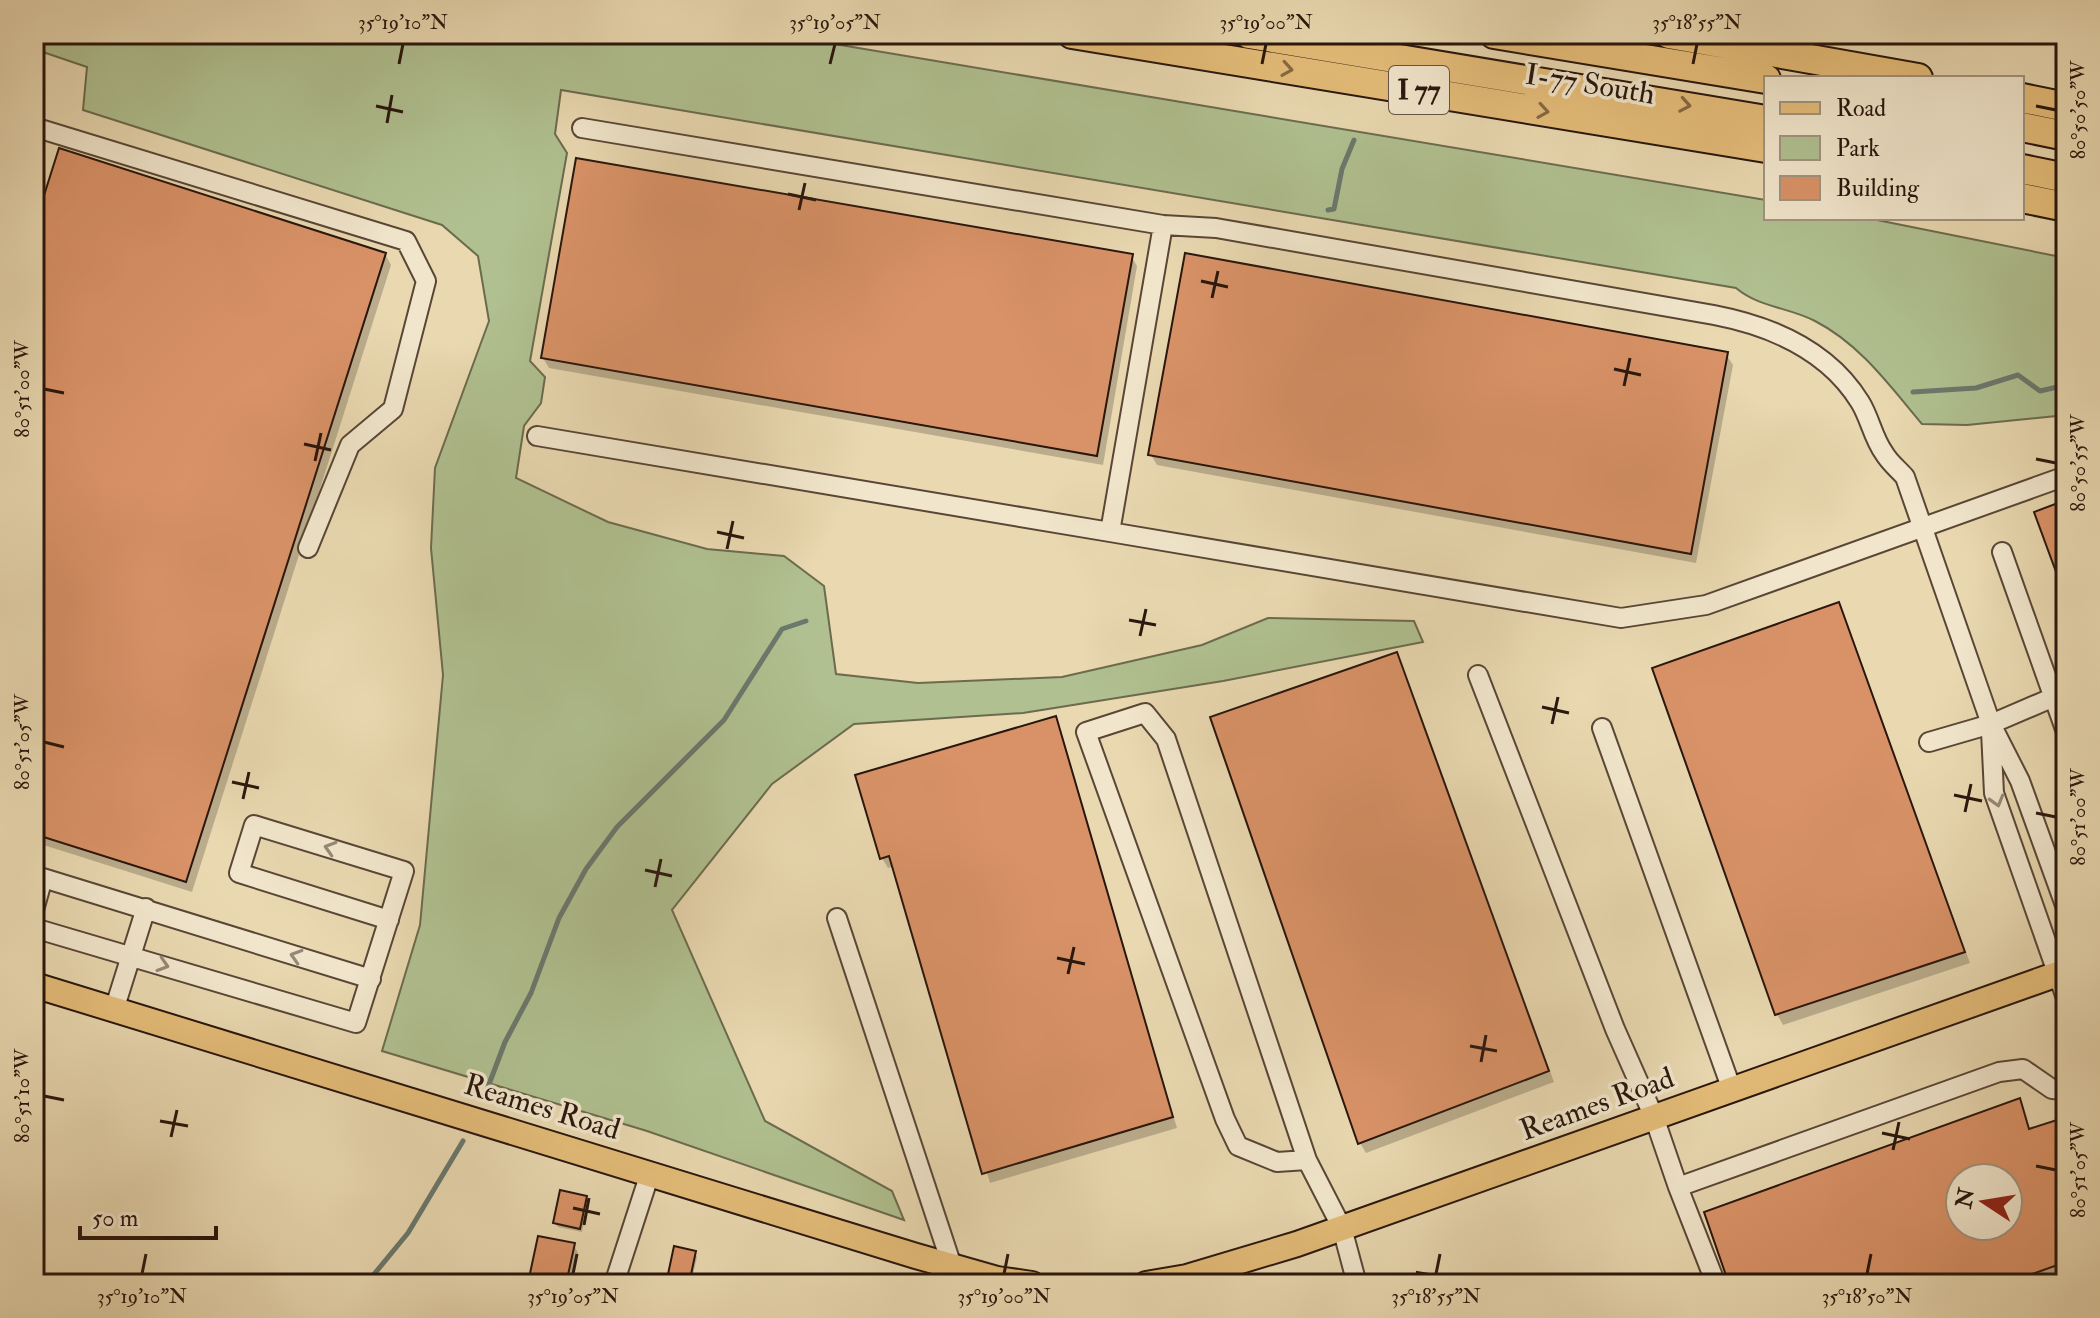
<svg xmlns="http://www.w3.org/2000/svg" width="2100" height="1318" font-family="'IM FELL Double Pica',serif">
<style>
.green{fill:#b0c090;stroke:#6c6b4e;stroke-width:2}
.shadow{fill:#0003;fill-rule:evenodd}
.lines{fill:none;stroke-linecap:round;stroke-linejoin:round}
.stream{stroke:#6b786d;stroke-width:5}
.building{fill:#d99267;stroke:#29160d;stroke-width:2;fill-rule:evenodd}
.minor-casing{stroke:#594636;stroke-width:22}
.major-casing{stroke:#29160d;stroke-width:28}
.highway-casing{stroke:#29160d;stroke-width:32}
.minor{stroke:#f1e6cc;stroke-width:18}
.major{stroke:#e4bc78;stroke-width:24}
.highway{stroke:#e4bc78;stroke-width:28}
.oneway{stroke:#866942}
.oneway2{stroke:#978876}
.ticks{fill:none;stroke:#29160d;stroke-width:3}
.labels{text-anchor:middle;dominant-baseline:central;stroke-width:7;stroke-linejoin:round;paint-order:stroke}
.shield{fill:#f1e6cc;stroke:#655446;stroke-width:2}
.shield-label{font-size:28px;font-weight:bold;fill:#29160d}
.street-label{font-size:30px;fill:#29160d;stroke:#f1e6cc}
.neatline{fill:none;stroke:#29160d;stroke-width:3}
.ticks-label{font-size:20px;text-anchor:middle;fill:#29160d}
</style>
<rect width="100%" height="100%" fill="#e9d8b0"/>
<filter id="stains"><feTurbulence type="fractalNoise" baseFrequency=".0025" numOctaves="4"/><feColorMatrix values="0 0 0 0 .2 0 0 0 0 .09 0 0 0 0 .02 0 0 0 .5 -.17"/></filter>
<radialGradient id="worn" r=".72"><stop offset=".6" stop-color="#630" stop-opacity="0"/><stop offset="1" stop-color="#630" stop-opacity=".3"/></radialGradient>
<path class="green" d="M 34,34 L 775,34 L 1766,200 L 1766,218 L 1867,218 L 2066,258 L 2066,415 L 1967,425 L 1922,424 C 1890,386 1860,344 1815,321 C 1788,307 1760,308 1736,288 L 561,90 L 555,134 L 567,153 L 530,361 L 545,377 L 541,403 L 524,426 L 516,478 L 608,522 L 707,549 L 784,556 L 824,586 L 836,674 L 918,683 L 1062,677 L 1202,645 L 1268,618 L 1414,621 L 1423,642 L 1223,681 L 1023,713 L 854,724 L 772,784 L 672,910 L 765,1121 L 892,1191 L 904,1220 L 647,1131 L 382,1051 L 420,925 L 443,675 L 431,548 L 435,468 L 489,321 L 478,256 L 442,225 L 83,110 L 87,67 L 34,49 Z"/>
<path class="shadow" d="M 34,233 L 385,254 L 391,265 L 192,892 L 34,842 Z
M 1131,256 L 1137,266 L 1103,465 L 549,368 L 543,358 Z
M 1726,354 L 1733,365 L 1696,563 L 1157,465 L 1151,455 Z
M 1838,604 L 1970,963 L 1783,1025 L 1777,1014 Z
M 1396,654 L 1554,1082 L 1366,1153 L 1360,1143 Z
M 1055,718 L 1177,1128 L 990,1183 L 895,866 L 888,868 L 882,858 Z
M 2019,1101 L 2031,1131 L 2059,1122 L 2066,1134 L 2066,1274 L 2039,1284 L 1732,1284 ZM 1960,1178 L 2008,1178 L 2008,1226 L 1960,1226 Z
M 586,1198 L 588,1203 L 582,1232 L 558,1227 L 555,1223 Z
M 574,1245 L 578,1253 L 571,1284 L 535,1284 L 531,1278 Z
M 694,1252 L 697,1257 L 691,1284 L 672,1284 L 669,1279 Z"/>
<g class="lines">
<path class="stream" d="M 1328,210 L 1334,209 L 1342,169 L 1354,140
M 1913,392 L 1976,388 L 2018,375 L 2040,391 L 2066,385
M 488,1087 L 505,1042 L 531,993 L 559,918 L 586,869 L 617,827 L 724,720 L 782,629 L 806,621
M 366,1284 L 408,1233 L 463,1141"/>
</g>
<path class="building" d="M 59,148 L 386,253 L 186,882 L 34,834 L 34,227 Z
M 576,158 L 1133,254 L 1097,456 L 541,358 Z
M 1185,253 L 1728,352 L 1691,554 L 1148,455 Z
M 2066,500 L 2066,599 L 2034,512 Z
M 1839,602 L 1965,952 L 1775,1015 L 1652,668 Z
M 1397,652 L 1549,1071 L 1358,1144 L 1210,717 Z
M 1056,716 L 1173,1117 L 982,1174 L 889,856 L 880,859 L 855,775 Z
M 2020,1098 L 2029,1129 L 2060,1119 L 2066,1136 L 2066,1262 L 2004,1284 L 1729,1284 L 1704,1212 ZM 1960,1178 L 2008,1178 L 2008,1226 L 1960,1226 Z
M 560,1190 L 587,1196 L 580,1229 L 553,1223 Z
M 538,1236 L 575,1243 L 566,1284 L 529,1278 Z
M 674,1246 L 696,1251 L 689,1284 L 667,1279 Z
M 1417,1272 L 1490,1284 L 1415,1284 Z"/>
<g class="lines">
<defs>
<path id="minor" d="M 34,127 L 406,241 L 426,281 L 393,409 L 350,445 L 308,548
M 582,128 L 1163,225 L 1216,228 L 1714,315 C 1771,326 1828,350 1860,402 C 1870,418 1873,438 1884,453 C 1889,462 1898,469 1905,477 L 1991,724 L 2020,781 L 2066,908
M 537,436 L 1110,532 L 1163,225
M 1110,532 L 1621,618 L 1706,605 L 2066,476
M 2002,552 L 2066,732
M 1478,675 L 1615,1029 L 1654,1117 L 1678,1187 L 1999,1072 L 2023,1069 L 2052,1089 L 2066,1090
M 1602,728 L 1732,1090
M 1991,731 L 1994,793 L 2066,998
M 1929,742 L 1991,724 L 2054,697
M 34,910 L 43,878 L 371,979
M 837,918 L 952,1266
M 34,928 L 356,1023 L 404,871 L 254,825 L 239,873 L 389,920
M 114,1010 L 146,908
M 1307,1160 L 1277,1162 L 1238,1146 L 1225,1119 L 1086,732 L 1145,713 L 1166,739 L 1307,1160 L 1342,1228 L 1357,1284
M 1678,1187 L 1716,1284
M 614,1284 L 650,1173"/>
<path id="major" d="M 34,985 L 916,1256 L 997,1279 L 1032,1284
M 1146,1284 L 1187,1277 L 1297,1244 L 2066,971"/>
<path id="highway" d="M 1072,34 L 1766,148
M 1249,34 L 1766,120
M 1494,34 L 1766,79
M 1669,34 L 1918,78
M 2022,98 L 2066,107
M 2022,127 L 2066,136
M 2022,169 L 2066,178
M 2022,198 L 2066,207"/>
</defs>
<use href="#minor" class="minor-casing"/>
<use href="#major" class="major-casing"/>
<use href="#highway" class="highway-casing"/>
<use href="#minor" class="minor"/>
<use href="#major" class="major"/>
<use href="#highway" class="highway"/>
</g>
<defs><path id="oneway-chevron" d="M-2-3.5L2.5 0L-2 3.5" fill="none" stroke-width="1.6" stroke-linecap="round" stroke-linejoin="round" transform="scale(2)"/></defs>
<g class="oneway">
<use href="#oneway-chevron" transform="translate(1287 69) rotate(9)"/>
<use href="#oneway-chevron" transform="translate(1685 105) rotate(10)"/>
<use href="#oneway-chevron" transform="translate(1543 111) rotate(9)"/>
</g>
<g class="oneway2">
<use href="#oneway-chevron" transform="translate(1997 801) rotate(74)"/>
<use href="#oneway-chevron" transform="translate(330 848) rotate(-163)"/>
<use href="#oneway-chevron" transform="translate(296 956) rotate(-163)"/>
<use href="#oneway-chevron" transform="translate(163 965) rotate(17)"/>
</g>
<path class="ticks" d="M 399,64 L 403,44M 830,64 L 835,44M 1262,64 L 1266,44M 1693,64 L 1697,44M 376,106 L 403,112M 2036,106 L 2056,110M 387,123 L 392,95M 788,194 L 816,200M 799,210 L 805,183M 1201,281 L 1228,287M 1212,298 L 1218,271M 1614,369 L 1641,375M 1624,386 L 1630,358M 44,389 L 64,393M 304,444 L 331,450M 2036,459 L 2056,463M 315,461 L 321,433M 717,532 L 744,538M 727,549 L 733,521M 1129,620 L 1156,625M 1140,636 L 1146,609M 1542,707 L 1569,713M 1552,724 L 1558,697M 44,742 L 64,747M 232,782 L 259,788M 1954,795 L 1982,801M 243,799 L 249,772M 1965,812 L 1971,784M 2036,813 L 2056,817M 645,870 L 672,876M 655,887 L 661,859M 1057,958 L 1085,964M 1068,974 L 1074,947M 1470,1046 L 1497,1051M 1481,1062 L 1486,1035M 44,1096 L 64,1100M 160,1121 L 188,1126M 1882,1133 L 1910,1139M 171,1137 L 177,1110M 1893,1150 L 1899,1122M 2036,1166 L 2056,1170M 573,1208 L 600,1214M 584,1225 L 589,1198M 142,1274 L 146,1254M 573,1274 L 577,1254M 1004,1274 L 1008,1254M 1436,1274 L 1440,1254M 1867,1274 L 1871,1254"/>
<g class="labels">
<rect class="shield" x="1389" y="66" width="60" height="48" rx="6"/>
<g class="shield-label">
<text x="1419" y="90">I 77</text>
</g>
<g class="street-label">
<text transform="translate(1590 84) rotate(9)">I-77 South</text>
<text transform="translate(1597 1104) rotate(-20)">Reames Road</text>
<text transform="translate(542 1107) rotate(17)">Reames Road</text>
</g>
</g>
<rect width="2100" height="1318" fill="none" stroke="#e9d8b0" stroke-width="88"/>
<rect x="1764" y="76" width="260" height="144" fill="#f1e6cc" stroke="#a19380" stroke-width="2"/>
<rect x="1780" y="102" width="40" height="12" fill="#e4bc78" stroke="#a19380" stroke-width="2"/>
<text x="1836" y="116" font-size="24" fill="#29160d">Road</text>
<rect x="1780" y="136" width="40" height="24" fill="#b0c090" stroke="#a19380" stroke-width="2"/>
<text x="1836" y="156" font-size="24" fill="#29160d">Park</text>
<rect x="1780" y="176" width="40" height="24" fill="#d99267" stroke="#a19380" stroke-width="2"/>
<text x="1836" y="196" font-size="24" fill="#29160d">Building</text>
<g transform="translate(1984 1202) rotate(282)"><circle r="38" fill="#f1e6cc" stroke="#a19380" stroke-width="2"/>
<path d="M0-6L14 30L0 20L-14 30Z" fill="#8f2418"/>
<text y="-12" font-size="22" font-weight="bold" text-anchor="middle" fill="#29160d">N</text>
</g>
<path d="M80 1226v12h136v-12" fill="none" stroke="#29160d" stroke-width="4"/>
<text x="92" y="1226" font-size="24" fill="#29160d" stroke="#f1e6cc" stroke-width="6" paint-order="stroke">50 m</text>
<rect x="44" y="44" width="2012" height="1230" class="neatline"/>
<g class="ticks-label">
<text x="403" y="29">35°19'10"N</text>
<text x="835" y="29">35°19'05"N</text>
<text x="1266" y="29">35°19'00"N</text>
<text x="1697" y="29">35°18'55"N</text>
<text transform="translate(2078 110) rotate(-90)" y="7">80°50'50"W</text>
<text transform="translate(22 389) rotate(-90)" y="7">80°51'00"W</text>
<text transform="translate(2078 463) rotate(-90)" y="7">80°50'55"W</text>
<text transform="translate(22 742) rotate(-90)" y="7">80°51'05"W</text>
<text transform="translate(2078 817) rotate(-90)" y="7">80°51'00"W</text>
<text transform="translate(22 1096) rotate(-90)" y="7">80°51'10"W</text>
<text transform="translate(2078 1170) rotate(-90)" y="7">80°51'05"W</text>
<text x="142" y="1303">35°19'10"N</text>
<text x="573" y="1303">35°19'05"N</text>
<text x="1004" y="1303">35°19'00"N</text>
<text x="1436" y="1303">35°18'55"N</text>
<text x="1867" y="1303">35°18'50"N</text>
</g>
<rect width="100%" height="100%" filter="url(#stains)"/>
<rect width="100%" height="100%" fill="url(#worn)"/>
</svg>
